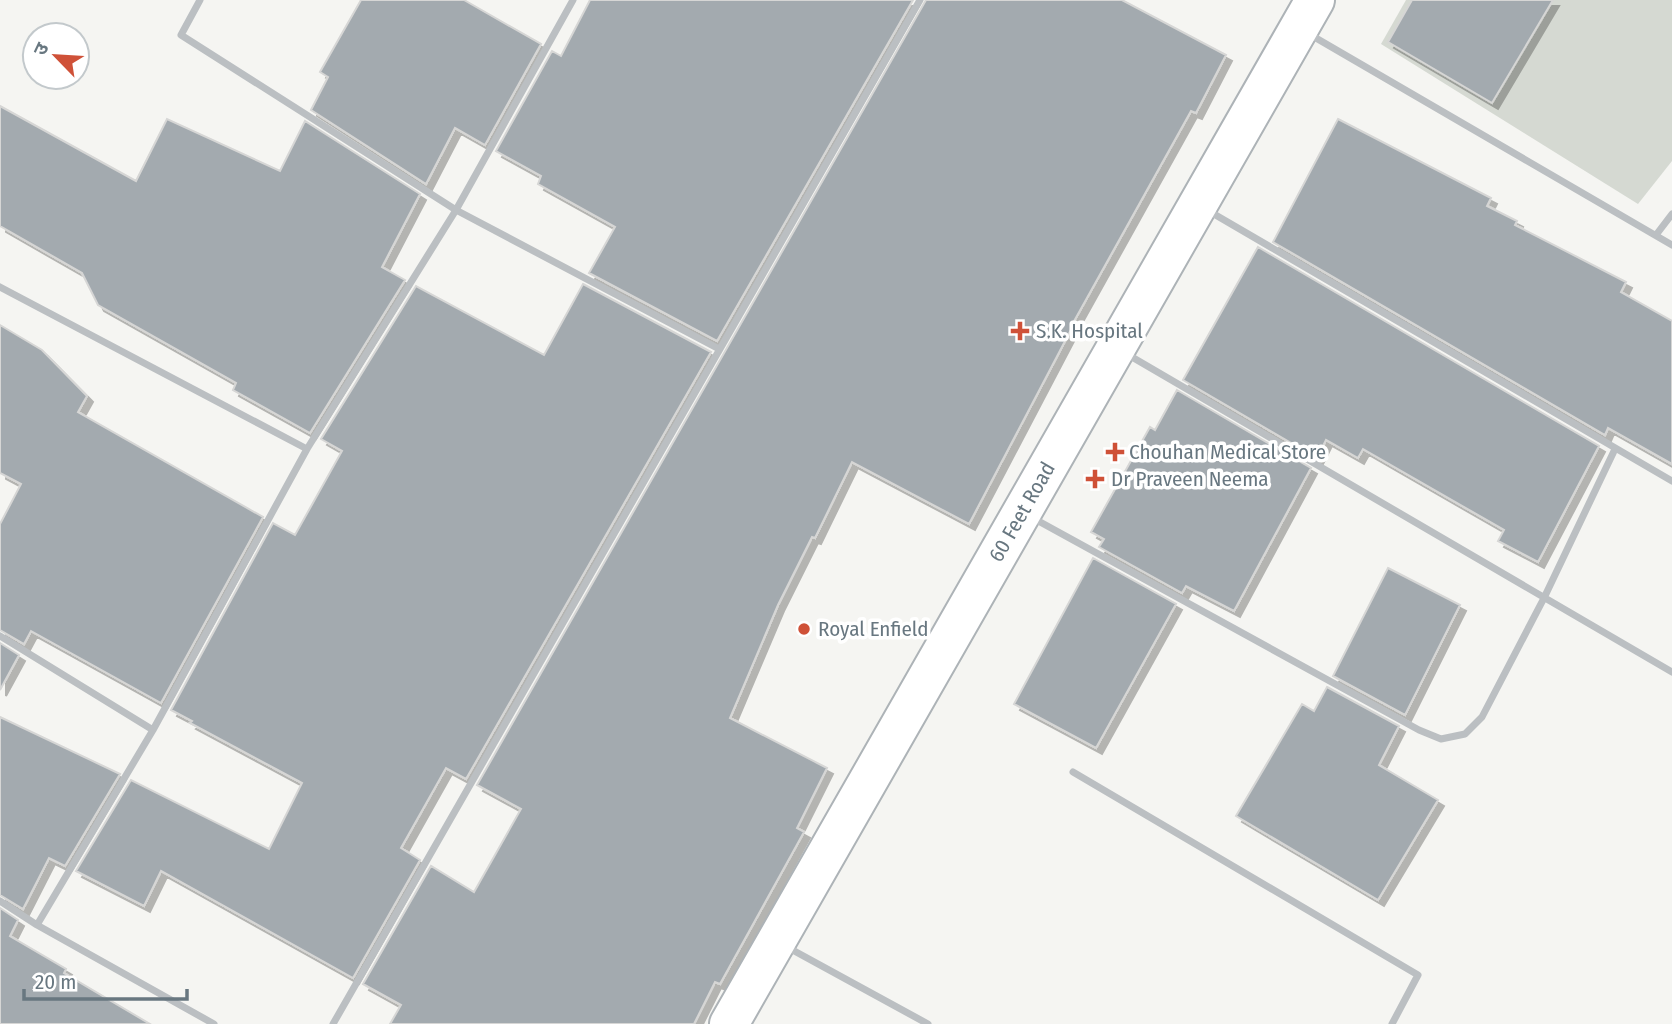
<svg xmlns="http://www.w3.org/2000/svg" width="1672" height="1024" font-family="'Fira Sans Condensed','Noto Sans Devanagari',sans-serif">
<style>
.green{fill:#d5d9d2}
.building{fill:#a3aaaf;stroke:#d6d6d5;stroke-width:2;filter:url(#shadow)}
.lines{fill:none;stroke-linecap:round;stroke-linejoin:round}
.secondary-casing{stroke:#adb3b7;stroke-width:42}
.minor{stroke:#bbbfc2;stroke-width:7}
.secondary{stroke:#fff;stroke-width:38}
.poi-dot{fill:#cf5138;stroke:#fff;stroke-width:2.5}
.labels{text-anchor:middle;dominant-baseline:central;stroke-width:7;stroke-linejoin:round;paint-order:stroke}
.poi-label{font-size:21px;fill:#687780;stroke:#fff;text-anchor:start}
.street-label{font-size:21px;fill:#687780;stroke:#fff}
</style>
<defs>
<filter id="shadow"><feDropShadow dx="6" dy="6" stdDeviation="0" flood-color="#0004"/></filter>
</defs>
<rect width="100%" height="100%" fill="#f5f5f2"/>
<path class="green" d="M 1406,0 L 1672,0 L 1672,161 L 1638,204 L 1381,44 Z"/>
<path class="building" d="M 361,0 L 464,0 L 541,44 L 485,145 L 455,128 L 426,184 L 311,110 L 328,77 L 320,72 Z
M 590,0 L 913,0 L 717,341 L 589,273 L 615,227 L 538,184 L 541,176 L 496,151 L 552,51 L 561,56 Z
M 926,0 L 1122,0 L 1226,55 L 1196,113 L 1191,111 L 1073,323 L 1074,324 L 969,524 L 852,462 L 815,538 L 812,537 L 778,605 L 730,718 L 827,768 L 797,828 L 804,832 L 720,984 L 715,982 L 694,1024 L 390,1024 L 401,1005 L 363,984 L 431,866 L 474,892 L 521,809 L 477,785 Z
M 1412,0 L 1553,0 L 1492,103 L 1388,42 Z
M 0,106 L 136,181 L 167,119 L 280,171 L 305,121 L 420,194 L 382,267 L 405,280 L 310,433 L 233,390 L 236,383 L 98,305 L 82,273 L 0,226 Z
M 1338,119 L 1491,198 L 1487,206 L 1517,221 L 1515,225 L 1626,282 L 1621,292 L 1672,321 L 1672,464 L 1608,428 L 1605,435 L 1273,242 Z
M 1258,247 L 1599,446 L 1538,562 L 1498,541 L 1504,530 L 1363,449 L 1358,458 L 1326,440 L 1317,458 L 1183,380 Z
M 583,284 L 711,352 L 466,779 L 446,768 L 401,848 L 420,860 L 353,978 L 161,871 L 144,906 L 76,871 L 131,780 L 269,849 L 302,783 L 190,723 L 192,721 L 171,710 L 273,523 L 295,535 L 342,451 L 321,439 L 416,286 L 544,355 Z
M 0,325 L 42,350 L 87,396 L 78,412 L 263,517 L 161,703 L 31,631 L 24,644 L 0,630 L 0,524 L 21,484 L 0,473 Z
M 1177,390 L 1311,468 L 1234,611 L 1186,586 L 1182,593 L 1099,547 L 1104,539 L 1091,532 L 1150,427 L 1155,430 Z
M 1093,558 L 1176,604 L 1096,748 L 1014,704 Z
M 1388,568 L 1460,605 L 1405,715 L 1333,676 Z
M 0,643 L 19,655 L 0,690 Z
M 1327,687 L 1399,726 L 1379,765 L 1438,800 L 1378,900 L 1236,816 L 1302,704 L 1314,711 Z
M 0,717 L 120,774 L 65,866 L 49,858 L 23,909 L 0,895 Z
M 0,908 L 18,920 L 10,936 L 66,969 L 64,973 L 150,1024 L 0,1024 Z"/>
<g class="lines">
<defs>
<g id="secondary">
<path id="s1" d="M 729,1024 L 1315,0"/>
</g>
</defs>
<use href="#secondary" class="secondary-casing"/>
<path class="minor" d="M 200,0 L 181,35 L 456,210 L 719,349
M 1309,34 L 1672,245
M 1207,210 L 1672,481
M 1656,235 L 1672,214
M 0,287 L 307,449
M 1125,353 L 1672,672
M 1031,517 L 1419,730 L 1441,739 L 1465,734 L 1482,717 L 1544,598 L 1615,449
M 0,636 L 153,730
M 1073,772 L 1418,975 L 1392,1024
M 0,901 L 37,925 L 214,1024
M 37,925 L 153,730 L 307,449 L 456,210 L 573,0
M 787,947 L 928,1024
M 333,1024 L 920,0"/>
<use href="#secondary" class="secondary"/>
</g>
<g class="poi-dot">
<path d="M1016.5 320.5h7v7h7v7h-7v7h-7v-7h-7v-7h7z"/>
<path d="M1111.5 441.5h7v7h7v7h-7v7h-7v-7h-7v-7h7z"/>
<path d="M1091.5 468.5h7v7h7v7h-7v7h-7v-7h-7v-7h7z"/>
<circle cx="804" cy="629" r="7"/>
</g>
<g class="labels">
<g class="poi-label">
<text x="1036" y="331">S.K. Hospital</text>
<text x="1129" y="452">Chouhan Medical Store</text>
<text x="1111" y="479">Dr Praveen Neema</text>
<text x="818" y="629">Royal Enfield</text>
</g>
<g class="street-label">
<text stroke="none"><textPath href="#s1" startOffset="590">60 Feet Road</textPath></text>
</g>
</g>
<g transform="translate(56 56) rotate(295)"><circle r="33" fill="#ffffff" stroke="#c3c9cc" stroke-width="2"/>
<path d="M0-5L12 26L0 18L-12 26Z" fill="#cf5138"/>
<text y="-10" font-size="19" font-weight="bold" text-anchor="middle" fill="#687780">उ</text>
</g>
<path d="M24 989v10h163v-10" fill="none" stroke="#687780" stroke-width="3.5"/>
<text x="35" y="989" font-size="21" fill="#687780" stroke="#ffffff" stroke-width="5" paint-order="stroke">20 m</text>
</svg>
